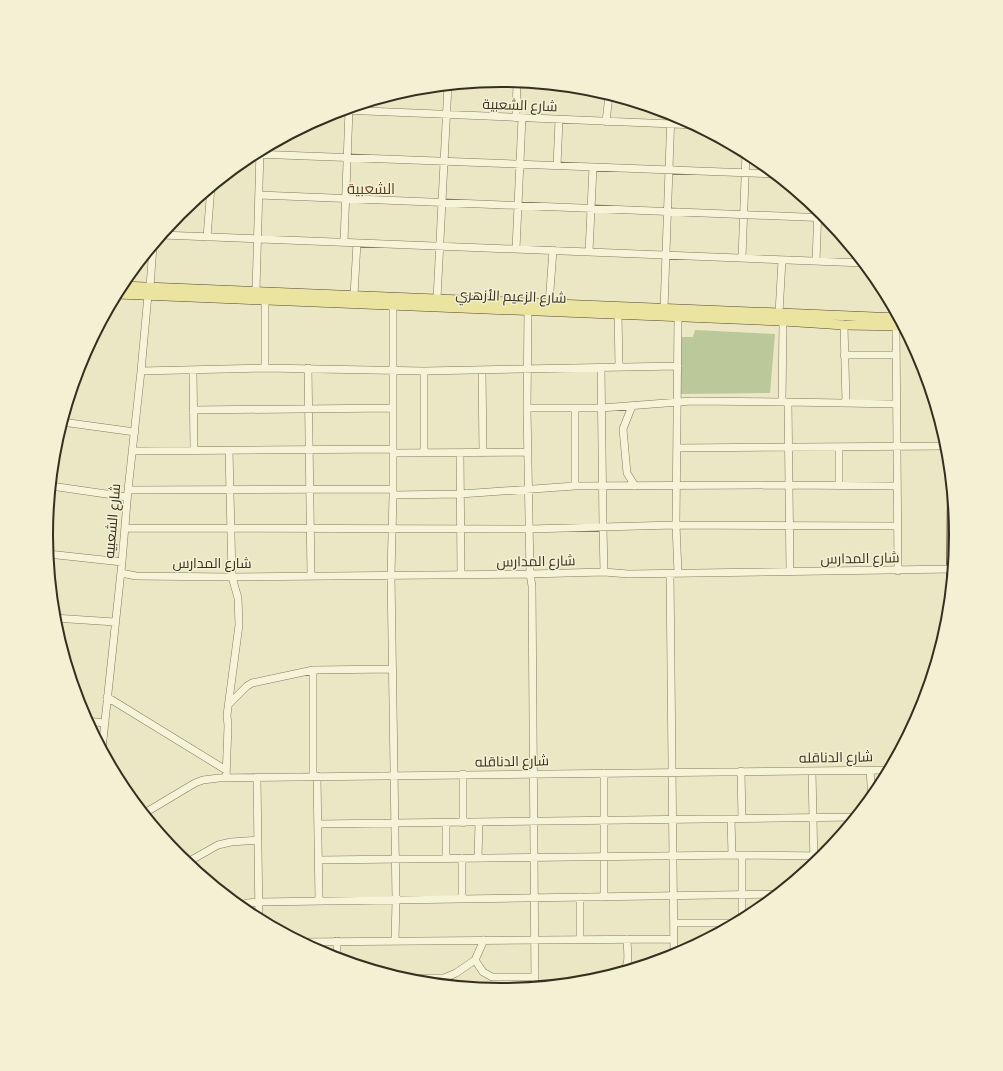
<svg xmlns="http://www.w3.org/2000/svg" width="1003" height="1071" font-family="Georgia,Cairo,serif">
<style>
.green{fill:#bac89a}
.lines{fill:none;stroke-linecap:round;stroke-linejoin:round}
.stream{stroke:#6e8c8b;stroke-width:1.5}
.minor-casing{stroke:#847a5d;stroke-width:8}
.major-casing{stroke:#534730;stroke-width:10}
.highway-casing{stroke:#534730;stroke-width:12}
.minor{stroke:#f6f3d8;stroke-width:7}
.major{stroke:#ebe3a0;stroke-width:9}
.highway{stroke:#d4b75c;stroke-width:10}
.labels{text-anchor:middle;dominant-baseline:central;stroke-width:3;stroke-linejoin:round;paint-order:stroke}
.street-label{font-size:14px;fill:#362f1f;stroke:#f3f0d4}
.neighbourhood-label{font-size:15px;fill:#5f3b22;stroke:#f3f0d4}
.rim{fill:none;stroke:#362f1f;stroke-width:2}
</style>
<rect width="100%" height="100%" fill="#ebe7c5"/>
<path class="green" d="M 695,330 L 775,334 L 770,393 L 681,394 L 681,337 L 693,337 Z"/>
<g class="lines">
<path class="stream" d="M 810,869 L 810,859"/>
<defs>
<path id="minor" d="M 342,110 L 696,125
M 516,118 L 517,81
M 606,122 L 609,95
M 253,154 L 775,174
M 557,166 L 559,120
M 259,195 L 828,218
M 162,235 L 864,263
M 207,237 L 211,187
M 344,242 L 349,110
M 516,249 L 522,118
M 589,252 L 593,167
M 742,258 L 746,152
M 816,261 L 818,209
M 150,287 L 153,246
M 256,291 L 260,151
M 354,295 L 357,243
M 437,299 L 448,85
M 549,304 L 553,250
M 393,305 L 393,495 L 391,575 L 396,900 L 395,941
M 664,309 L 671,113
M 528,310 L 527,408 L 530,574 L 532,586 L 535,988
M 779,313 L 782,260
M 618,314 L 619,367
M 783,321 L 782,402 L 788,402 L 790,572
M 844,325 L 846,403
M 896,326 L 898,571
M 844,355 L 896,355
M 265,368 L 265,300
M 308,368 L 311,576
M 601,368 L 603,527 L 604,572
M 193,370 L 194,450
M 482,370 L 483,453
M 141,371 L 265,368 L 424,371 L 678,366
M 788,402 L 896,404
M 632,406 L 623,429 L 627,473 L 635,486
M 527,408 L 601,408 L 692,401 L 782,402
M 193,410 L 392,408
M 62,422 L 135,432
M 839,447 L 839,485
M 677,448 L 948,446
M 132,451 L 393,449
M 394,453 L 527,452
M 424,453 L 424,371
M 460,453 L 461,575
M 51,486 L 127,497
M 575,486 L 575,408
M 128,490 L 393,489
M 393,495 L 460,494 L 575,486 L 789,485 L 896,486
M 125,528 L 529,529 L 676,525 L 897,526
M 48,554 L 122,562
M 121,573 L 136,576 L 232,577 L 530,574 L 604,572 L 628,574 L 952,569
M 670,573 L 674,957
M 678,573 L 676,525 L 678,317
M 54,618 L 115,622
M 313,670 L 393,669
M 107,697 L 226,770
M 230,703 L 247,686 L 252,683 L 313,670 L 313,776
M 87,721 L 104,723
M 102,749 L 122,562 L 128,490 L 141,371 L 148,295
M 870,770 L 872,799
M 741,771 L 742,819
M 812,771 L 814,865
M 463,774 L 463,823
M 317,776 L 319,901
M 226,778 L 228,726 L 227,715 L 239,625 L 238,598 L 232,577 L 229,450
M 257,778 L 259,920
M 143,814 L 195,783 L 203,780 L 219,778 L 890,770
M 731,819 L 732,855
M 318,824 L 857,817
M 742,855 L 742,921
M 446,858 L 446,823
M 478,858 L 479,822
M 319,860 L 742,855 L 825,856
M 186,863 L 218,845 L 231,842 L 258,840
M 580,897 L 580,939
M 604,897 L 604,773
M 462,899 L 462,858
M 238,906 L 247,903 L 259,902 L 779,894
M 674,923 L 738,923
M 337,941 L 337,959
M 300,942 L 674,939
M 475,960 L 484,940
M 397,978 L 444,978 L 456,973 L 475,960 L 483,972 L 492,977 L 535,977
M 588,983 C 598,977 623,977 627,964 C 629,957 627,947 627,939"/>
<path id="major" d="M 121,286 L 899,318
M 117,294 L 783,321 L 844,325 L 904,326"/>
<path id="highway" d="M 952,584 L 953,490"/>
</defs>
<use href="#minor" class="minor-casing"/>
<use href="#major" class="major-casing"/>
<use href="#highway" class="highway-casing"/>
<use href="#minor" class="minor"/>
<use href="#major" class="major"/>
<use href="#highway" class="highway"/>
</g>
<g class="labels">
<g class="street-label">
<text transform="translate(520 105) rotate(2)">شارع الشعبية</text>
<text transform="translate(511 296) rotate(2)">شارع الزعيم الأزهري</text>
<text transform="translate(112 521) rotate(-85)">شارع الشعبيه</text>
<text transform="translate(860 558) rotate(-1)">شارع المدارس</text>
<text transform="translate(536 561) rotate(-1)">شارع المدارس</text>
<text x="212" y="563">شارع المدارس</text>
<text transform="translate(836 757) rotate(-1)">شارع الدناقله</text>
<text transform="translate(512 761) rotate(-1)">شارع الدناقله</text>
</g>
<g class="neighbourhood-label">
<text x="371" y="188">الشعبية</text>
</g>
</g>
<path d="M0 0H1003V1071H0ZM53 535a448 448 0 1 1 896 0a448 448 0 1 1-896 0Z" fill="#f3f0d4" fill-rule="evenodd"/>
<path class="rim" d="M53 535a448 448 0 1 1 896 0a448 448 0 1 1-896 0Z"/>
</svg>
